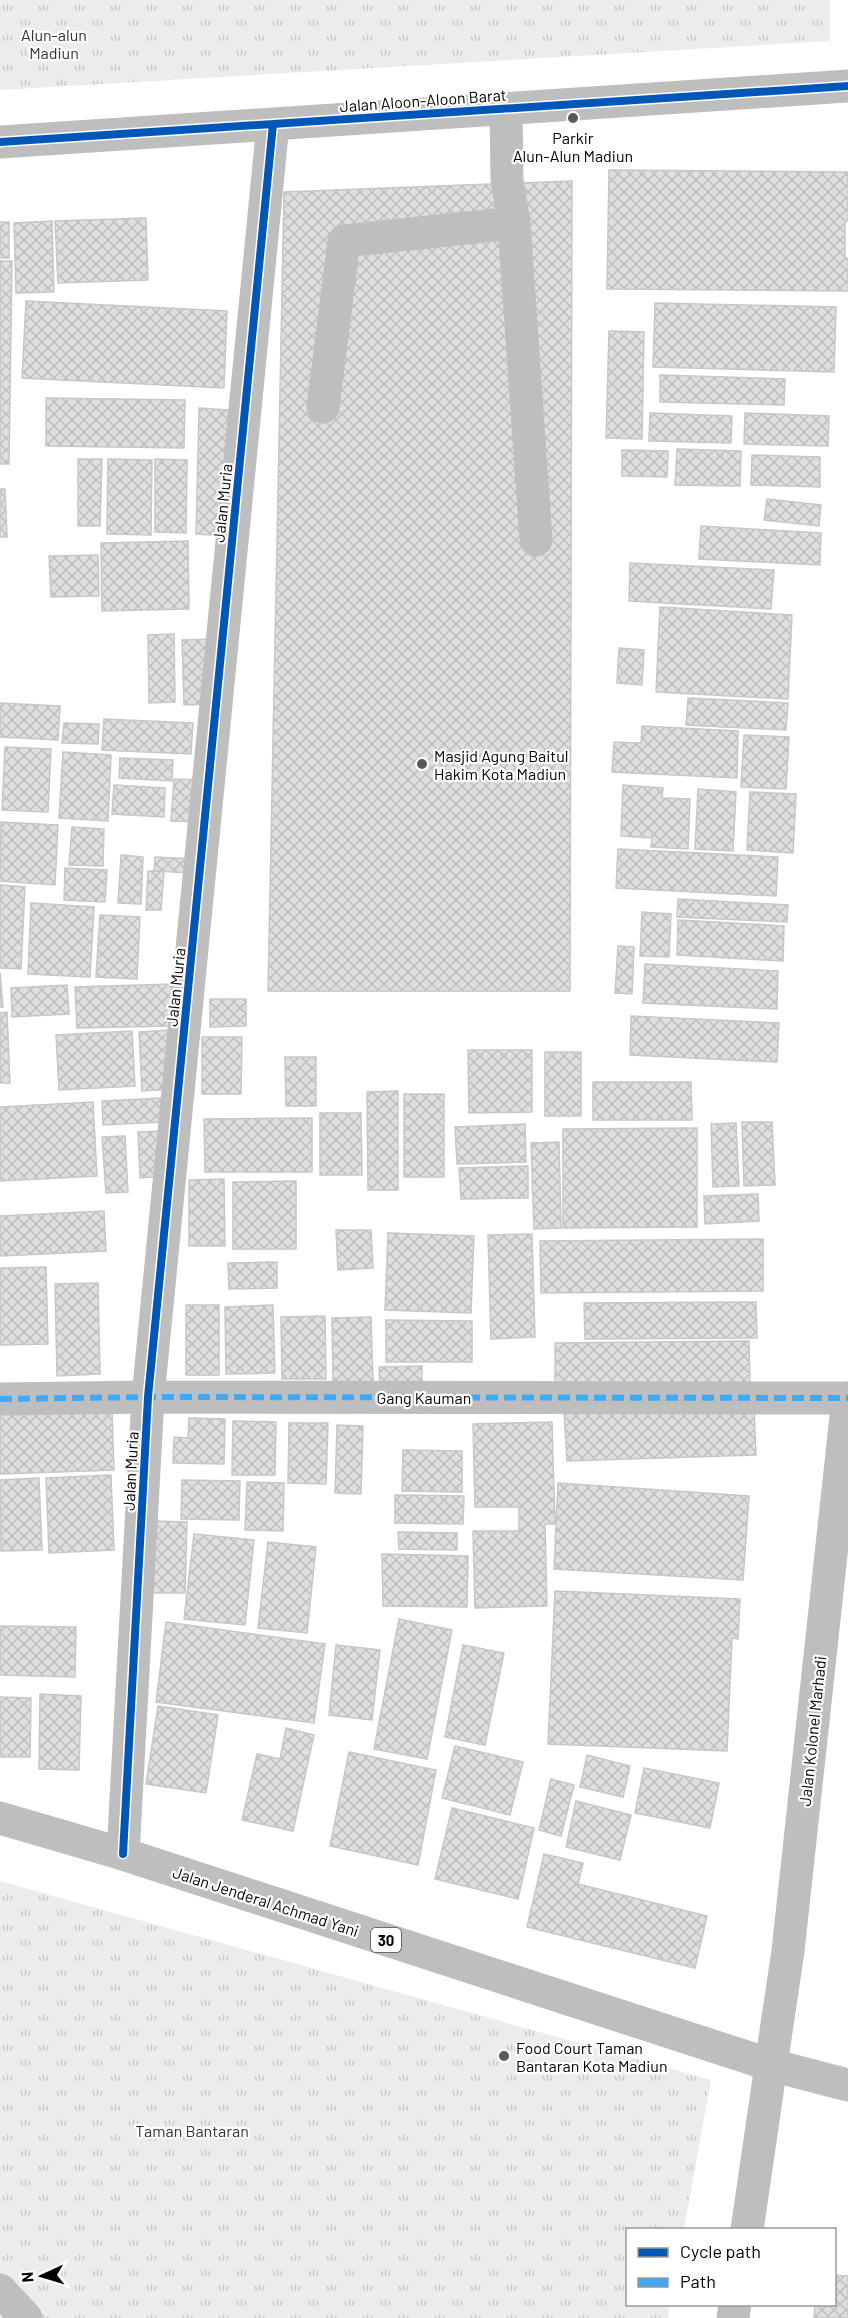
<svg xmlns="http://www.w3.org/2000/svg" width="848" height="2318" font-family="Barlow,sans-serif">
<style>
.park{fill:url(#park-tufts)}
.building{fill:url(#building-cross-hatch);stroke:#c7c7c7;stroke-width:1.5}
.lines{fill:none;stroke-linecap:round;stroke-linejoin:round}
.minor{stroke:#bebebe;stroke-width:33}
.major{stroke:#bebebe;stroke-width:33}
.highway{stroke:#bebebe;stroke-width:33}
.quiet{stroke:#3fa9f5;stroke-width:6;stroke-dasharray:12 6;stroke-linecap:butt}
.cycleway-casing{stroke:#fff;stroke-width:11}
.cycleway{stroke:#0057b8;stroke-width:8}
.poi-dot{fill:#595959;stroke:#fff;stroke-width:2}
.labels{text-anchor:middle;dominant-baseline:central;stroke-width:4.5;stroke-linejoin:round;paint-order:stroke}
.shield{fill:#fff;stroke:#4c4c4c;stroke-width:1.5}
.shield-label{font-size:15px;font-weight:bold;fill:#000}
.park-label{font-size:16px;fill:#333;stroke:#fff}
.street-label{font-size:16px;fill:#000;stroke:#fff}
.poi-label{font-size:16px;fill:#000;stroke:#fff;text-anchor:start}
</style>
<defs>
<pattern id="park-tufts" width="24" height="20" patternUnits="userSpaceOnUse" patternTransform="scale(1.5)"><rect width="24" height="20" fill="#ececec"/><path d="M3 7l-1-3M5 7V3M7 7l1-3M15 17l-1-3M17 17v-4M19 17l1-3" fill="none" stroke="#c9c9c9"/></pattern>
<pattern id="building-cross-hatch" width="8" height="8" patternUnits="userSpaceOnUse" patternTransform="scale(1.5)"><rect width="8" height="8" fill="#dfdfdf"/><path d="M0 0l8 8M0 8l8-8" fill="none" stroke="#bebebe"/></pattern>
</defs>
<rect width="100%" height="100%" fill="#fff"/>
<path class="park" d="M 0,0 L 830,0 L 830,41 L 0,90 Z
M 0,1881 L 711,2080 L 684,2229 L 628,2230 L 628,2304 L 670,2305 L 668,2318 L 0,2318 Z"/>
<path class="building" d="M 609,170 L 848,172 L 848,221 L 845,221 L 845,258 L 848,258 L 848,291 L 607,289 Z
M 572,181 L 570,991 L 268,991 L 284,192 Z
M 146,218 L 148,280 L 58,283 L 55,221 Z
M 52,221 L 54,292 L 16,293 L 14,223 Z
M 0,222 L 9,222 L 9,258 L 0,258 Z
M 0,261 L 12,261 L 9,464 L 0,464 Z
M 26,301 L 227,311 L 224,388 L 22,378 Z
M 655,303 L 836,307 L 834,372 L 653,367 Z
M 609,331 L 644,332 L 642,439 L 606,438 Z
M 660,375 L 785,379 L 784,405 L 660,402 Z
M 46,398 L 185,400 L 184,448 L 46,446 Z
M 199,408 L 228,410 L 226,536 L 196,534 Z
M 650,413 L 732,416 L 731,443 L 649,441 Z
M 745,413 L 829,416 L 828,446 L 744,444 Z
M 677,449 L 741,451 L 740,486 L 675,485 Z
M 622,450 L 668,451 L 667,477 L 622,476 Z
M 752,455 L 820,457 L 820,487 L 751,485 Z
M 78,459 L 102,459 L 100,526 L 78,526 Z
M 108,459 L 152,460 L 151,535 L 107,534 Z
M 155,459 L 187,460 L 186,533 L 155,532 Z
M 0,489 L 5,489 L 7,537 L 0,537 Z
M 767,499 L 821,505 L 819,526 L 764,520 Z
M 701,526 L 821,533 L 820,565 L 699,559 Z
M 188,541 L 189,609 L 102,611 L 101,543 Z
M 98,555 L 99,596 L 51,597 L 49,556 Z
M 630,563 L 774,570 L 771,609 L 629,601 Z
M 660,607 L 792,615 L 788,699 L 656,692 Z
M 174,634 L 175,702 L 149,703 L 148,635 Z
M 210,639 L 212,704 L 184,705 L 182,640 Z
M 619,648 L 644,650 L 642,685 L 617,683 Z
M 688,698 L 788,703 L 786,730 L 686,725 Z
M 0,703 L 60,706 L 58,740 L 0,737 Z
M 104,719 L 193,723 L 191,754 L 102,750 Z
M 64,723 L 99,724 L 98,744 L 62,743 Z
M 642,726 L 738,731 L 737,778 L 612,772 L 614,742 L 641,743 Z
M 744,735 L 789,737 L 786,789 L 741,787 Z
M 5,747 L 51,749 L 48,812 L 2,810 Z
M 63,752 L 111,755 L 108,821 L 59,818 Z
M 120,758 L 173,760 L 172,781 L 119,778 Z
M 174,779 L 200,780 L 198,822 L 171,821 Z
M 114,785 L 165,788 L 164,817 L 112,814 Z
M 623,785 L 663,788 L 662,798 L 690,799 L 688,849 L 651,847 L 652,838 L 621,836 Z
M 698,789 L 736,792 L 733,851 L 695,849 Z
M 750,792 L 796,794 L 793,853 L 747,850 Z
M 1,822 L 58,825 L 55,885 L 0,881 Z
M 72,827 L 104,829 L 103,866 L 69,865 Z
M 618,849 L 778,857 L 776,896 L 616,888 Z
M 121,855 L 143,857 L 141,904 L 118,903 Z
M 155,857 L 193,859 L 192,873 L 154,871 Z
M 65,868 L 107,870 L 105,902 L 64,900 Z
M 148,871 L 164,871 L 161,910 L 146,910 Z
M 0,885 L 25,887 L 21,969 L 0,968 Z
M 678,899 L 788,905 L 787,922 L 677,917 Z
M 31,903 L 94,907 L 90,977 L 28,974 Z
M 642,912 L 671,914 L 669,957 L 640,956 Z
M 100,915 L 140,917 L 137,979 L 96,977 Z
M 678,920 L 784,926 L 783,961 L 677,955 Z
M 618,946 L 634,947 L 632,994 L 615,993 Z
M 645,964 L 778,971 L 777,1009 L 643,1003 Z
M 0,973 L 3,1007 L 0,1007 Z
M 172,984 L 173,1026 L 77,1028 L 75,987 Z
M 67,985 L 69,1014 L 12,1017 L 11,988 Z
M 210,999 L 246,999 L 246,1026 L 210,1027 Z
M 7,1012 L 10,1083 L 0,1083 L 0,1013 Z
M 631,1016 L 779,1023 L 777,1062 L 630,1055 Z
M 171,1030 L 174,1089 L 142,1091 L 139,1032 Z
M 132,1031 L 135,1086 L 59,1090 L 56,1035 Z
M 202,1037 L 242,1037 L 241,1094 L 202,1094 Z
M 468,1050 L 532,1050 L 532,1112 L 469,1113 Z
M 545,1052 L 581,1052 L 581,1116 L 545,1116 Z
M 285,1057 L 316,1057 L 316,1106 L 286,1106 Z
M 593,1082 L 691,1082 L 692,1120 L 593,1120 Z
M 398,1091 L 398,1190 L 368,1190 L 367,1092 Z
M 404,1094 L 444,1094 L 444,1177 L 404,1177 Z
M 161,1098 L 162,1122 L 103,1125 L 102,1101 Z
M 93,1102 L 97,1176 L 0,1181 L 0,1107 Z
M 320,1113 L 361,1113 L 362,1175 L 320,1175 Z
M 312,1118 L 312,1172 L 205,1172 L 204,1119 Z
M 742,1122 L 772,1122 L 775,1185 L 744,1186 Z
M 736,1123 L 739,1186 L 713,1187 L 711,1124 Z
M 525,1124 L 526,1162 L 457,1164 L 455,1127 Z
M 697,1128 L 697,1227 L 563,1228 L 563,1129 Z
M 164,1131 L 166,1176 L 140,1178 L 138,1132 Z
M 125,1136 L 128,1192 L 106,1193 L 102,1137 Z
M 559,1142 L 561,1228 L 534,1229 L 531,1143 Z
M 528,1166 L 528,1198 L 461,1199 L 459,1168 Z
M 224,1179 L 225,1246 L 189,1246 L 189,1180 Z
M 296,1181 L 296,1249 L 233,1249 L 233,1182 Z
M 758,1194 L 759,1221 L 705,1224 L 704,1196 Z
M 104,1211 L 106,1251 L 0,1256 L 0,1216 Z
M 336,1230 L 371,1230 L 373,1268 L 338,1270 Z
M 388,1233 L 474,1236 L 471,1313 L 385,1310 Z
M 532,1234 L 535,1337 L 491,1339 L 488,1235 Z
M 763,1239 L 763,1291 L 541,1293 L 540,1241 Z
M 277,1262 L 277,1288 L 229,1289 L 228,1263 Z
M 46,1267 L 48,1344 L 0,1345 L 0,1268 Z
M 98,1283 L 100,1374 L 57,1376 L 55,1284 Z
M 756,1302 L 757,1338 L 585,1339 L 584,1303 Z
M 186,1305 L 219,1305 L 219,1375 L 186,1375 Z
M 273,1305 L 275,1373 L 226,1374 L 225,1307 Z
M 325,1316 L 326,1379 L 282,1379 L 281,1317 Z
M 371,1317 L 373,1382 L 333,1383 L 332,1318 Z
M 386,1320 L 472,1321 L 472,1362 L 386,1362 Z
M 749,1341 L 750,1386 L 555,1388 L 555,1343 Z
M 422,1366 L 422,1390 L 380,1390 L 379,1367 Z
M 754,1406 L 756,1455 L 567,1461 L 564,1412 Z
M 112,1410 L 114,1470 L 0,1474 L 0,1414 Z
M 189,1418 L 225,1419 L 224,1464 L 173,1463 L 174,1437 L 188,1438 Z
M 233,1421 L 276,1422 L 275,1475 L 232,1475 Z
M 552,1422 L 555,1524 L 545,1524 L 547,1606 L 475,1608 L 473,1531 L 519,1531 L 519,1507 L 475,1507 L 473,1424 Z
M 289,1423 L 328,1423 L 326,1484 L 288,1483 Z
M 337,1425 L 363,1426 L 361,1494 L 335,1493 Z
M 403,1450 L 462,1451 L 462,1492 L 402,1491 Z
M 111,1475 L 114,1550 L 49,1553 L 46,1478 Z
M 39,1478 L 42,1550 L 1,1551 L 0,1480 Z
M 182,1480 L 240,1481 L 239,1520 L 181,1519 Z
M 247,1482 L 284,1483 L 283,1531 L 245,1530 Z
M 558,1483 L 749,1496 L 743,1580 L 554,1569 Z
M 395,1495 L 464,1496 L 463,1524 L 395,1523 Z
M 154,1521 L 187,1522 L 185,1593 L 153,1593 Z
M 398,1532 L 457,1533 L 457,1550 L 399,1549 Z
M 194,1534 L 254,1540 L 245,1625 L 184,1619 Z
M 268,1542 L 316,1547 L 307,1633 L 258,1628 Z
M 382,1554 L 468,1556 L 467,1607 L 383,1606 Z
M 555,1591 L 740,1599 L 738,1639 L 732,1638 L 727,1751 L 548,1744 Z
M 399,1619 L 452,1630 L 427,1759 L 374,1749 Z
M 166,1622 L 325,1644 L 314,1723 L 156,1702 Z
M 0,1626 L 76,1627 L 75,1677 L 0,1675 Z
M 336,1645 L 380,1650 L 372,1720 L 329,1715 Z
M 463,1645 L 504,1653 L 485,1745 L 445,1737 Z
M 40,1694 L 81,1696 L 79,1770 L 39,1769 Z
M 0,1697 L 31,1698 L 30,1757 L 0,1757 Z
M 158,1706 L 218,1715 L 206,1793 L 146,1784 Z
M 286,1728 L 314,1735 L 293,1831 L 242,1820 L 257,1754 L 280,1759 Z
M 455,1746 L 523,1762 L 510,1815 L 442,1798 Z
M 349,1752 L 436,1770 L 418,1865 L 330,1846 Z
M 587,1755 L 630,1766 L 623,1797 L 580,1787 Z
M 644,1768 L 719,1783 L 710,1828 L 635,1813 Z
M 551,1779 L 574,1785 L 561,1836 L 539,1830 Z
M 576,1801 L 631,1815 L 620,1860 L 566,1847 Z
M 452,1808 L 534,1828 L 518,1899 L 435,1879 Z
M 544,1854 L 583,1863 L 578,1884 L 707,1916 L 695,1968 L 527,1927 Z
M 834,2275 L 848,2276 L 848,2318 L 814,2318 L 815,2304 L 834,2304 Z"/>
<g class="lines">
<path class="minor" d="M 506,108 L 507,180 L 514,223 L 536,540
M 0,142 L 848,86
M 323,407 L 344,241 L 514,223
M 0,1399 L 148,1397 L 848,1398
M 123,1854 L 148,1397 L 273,124
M 0,2290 L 26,2318"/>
<path class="major" d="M 771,2065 L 788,1951 L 848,1398"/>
<path class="highway" d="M 0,1818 L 123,1854 L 771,2065 L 848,2085
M 747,2230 L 771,2065
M 733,2318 L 735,2304"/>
<path class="quiet" d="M 0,1399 L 148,1397 L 848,1398"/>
<defs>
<path id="cycleway" d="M 0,142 L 848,86
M 123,1854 L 148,1397 L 273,124"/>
</defs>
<use href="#cycleway" class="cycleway-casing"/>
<use href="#cycleway" class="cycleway"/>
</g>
<g class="poi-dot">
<circle cx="573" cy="118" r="6"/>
<circle cx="422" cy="764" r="6"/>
<circle cx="504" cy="2056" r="6"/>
</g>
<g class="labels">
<rect class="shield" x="371" y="1928" width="30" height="24" rx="4.5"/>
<g class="shield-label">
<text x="386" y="1940">30</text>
</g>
<g class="park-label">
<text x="54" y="34">Alun-alun<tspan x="54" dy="18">Madiun</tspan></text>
<text x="192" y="2130">Taman Bantaran</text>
</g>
<g class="street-label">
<text transform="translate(423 100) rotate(-4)">Jalan Aloon-Aloon Barat</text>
<text transform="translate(222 503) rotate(-84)">Jalan Muria</text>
<text transform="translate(175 987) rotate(-84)">Jalan Muria</text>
<text x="424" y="1397">Gang Kauman</text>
<text transform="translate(130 1471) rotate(-87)">Jalan Muria</text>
<text transform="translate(812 1731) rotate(-84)">Jalan Kolonel Marhadi</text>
<text transform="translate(266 1901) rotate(18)">Jalan Jenderal Achmad Yani</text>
</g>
<g class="poi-label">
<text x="573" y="137" text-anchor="middle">Parkir<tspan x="573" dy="18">Alun-Alun Madiun</tspan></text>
<text x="434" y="755">Masjid Agung Baitul<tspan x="434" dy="18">Hakim Kota Madiun</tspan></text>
<text x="516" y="2047">Food Court Taman<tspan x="516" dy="18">Bantaran Kota Madiun</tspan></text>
</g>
</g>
<rect x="626" y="2228" width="210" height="78" fill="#ffffff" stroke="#999999" stroke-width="1.5"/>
<rect x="638" y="2248" width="30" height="9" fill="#0057b8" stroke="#999999" stroke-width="1.5"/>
<text x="680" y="2258" font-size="18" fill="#000000">Cycle path</text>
<rect x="638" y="2278" width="30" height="9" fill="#3fa9f5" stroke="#999999" stroke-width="1.5"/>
<text x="680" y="2288" font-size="18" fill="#000000">Path</text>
<g transform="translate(42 2276) rotate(266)" stroke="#ffffff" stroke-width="4.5" paint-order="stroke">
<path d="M0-4.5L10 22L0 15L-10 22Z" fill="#000000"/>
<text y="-9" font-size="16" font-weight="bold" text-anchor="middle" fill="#000000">N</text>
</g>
</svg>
